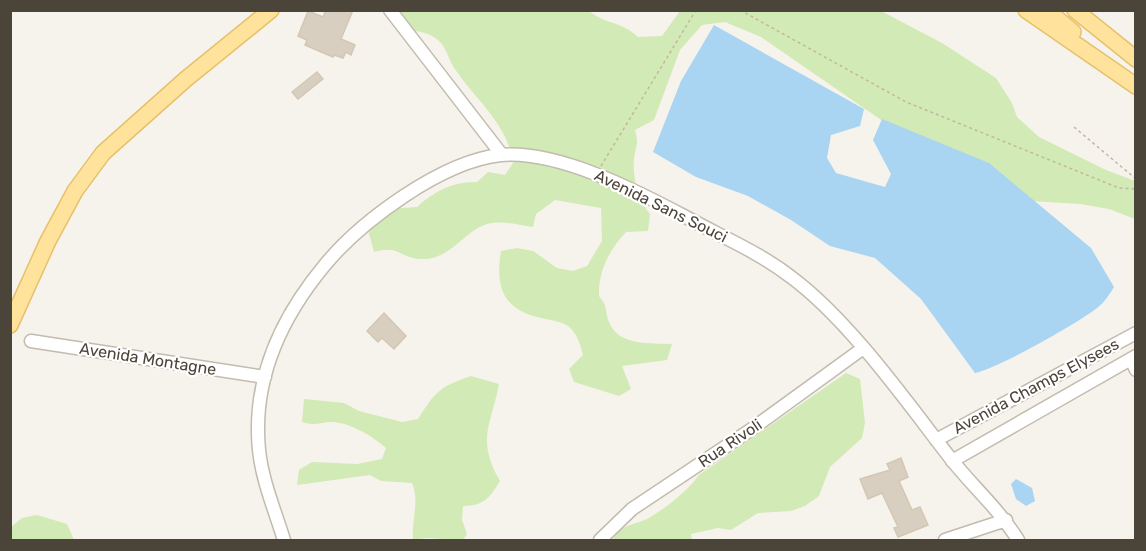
<svg xmlns="http://www.w3.org/2000/svg" width="1146" height="551" font-family="Rubik,sans-serif">
<style>
.green{fill:#d2eab5}
.water{fill:#a9d4f2}
.building{fill:#d8cfc1;stroke:#d3c7b4;stroke-width:1.5}
.lines{fill:none;stroke-linecap:round;stroke-linejoin:round}
.minor-casing{stroke:#c2bbae;stroke-width:15}
.major-casing{stroke:#e6c16a;stroke-width:18}
.path{stroke:#c4b79f;stroke-width:1.5;stroke-dasharray:3 3;stroke-linecap:butt}
.minor{stroke:#fff;stroke-width:12}
.major{stroke:#ffe39c;stroke-width:15}
.labels{text-anchor:middle;dominant-baseline:central;stroke-width:4.5;stroke-linejoin:round;paint-order:stroke}
.street-label{font-size:16px;fill:#4b4439;stroke:#fff}
</style>
<rect width="100%" height="100%" fill="#f6f3ec"/>
<path class="green" d="M 398,11 L 589,11 C 607,25 621,21 638,37 L 662,36 L 680,11 L 881,11 L 942,43 L 996,78 L 1012,103 L 1017,117 L 1039,137 L 1106,170 L 1135,181 L 1135,219 L 1109,209 L 1080,204 L 1031,201 L 971,182 L 761,37 L 725,22 L 702,25 L 680,50 L 654,120 L 635,130 C 639,144 636,145 634,159 C 632,177 639,201 650,214 L 648,231 L 626,232 C 609,250 598,272 599,296 C 609,308 604,309 609,322 C 618,346 650,343 672,344 L 667,360 L 622,366 L 631,389 L 619,396 L 574,382 L 569,369 L 583,355 C 580,344 577,333 568,326 C 560,321 550,320 541,318 C 503,310 495,287 501,251 L 517,248 L 533,251 L 557,268 L 573,271 L 587,266 L 602,241 L 601,208 L 555,200 L 536,214 L 533,227 C 518,225 502,220 487,224 C 464,231 450,260 422,259 C 401,259 399,244 374,252 L 368,230 L 388,209 L 417,207 C 434,191 454,181 477,182 L 488,172 L 505,175 L 513,163 C 508,123 473,98 453,66 C 448,58 446,47 439,41 C 430,33 422,32 410,30 Z
M 846,373 L 860,379 L 865,423 L 862,438 L 830,467 L 819,496 L 805,506 L 791,511 L 758,513 L 731,530 L 718,528 L 691,534 L 692,540 L 613,540 C 620,523 639,525 652,516 C 670,505 686,492 699,475 Z
M 471,376 L 499,384 C 491,426 476,439 500,481 C 490,498 483,506 463,506 L 462,520 L 467,534 L 463,540 L 426,538 L 413,540 C 411,520 420,502 412,483 L 381,481 L 370,475 L 297,485 L 299,470 L 312,462 L 357,464 L 382,459 L 386,448 C 374,437 348,421 330,422 C 317,423 316,426 302,422 L 304,399 L 344,403 L 359,411 L 402,422 L 418,419 C 436,391 439,387 471,376 Z
M 37,515 L 67,524 L 74,540 L 11,540 L 11,527 L 22,518 Z"/>
<path class="water" d="M 714,25 L 864,109 L 860,126 L 831,135 L 827,158 L 836,173 L 885,187 L 891,174 L 873,140 L 882,119 L 989,163 L 1091,248 L 1114,287 C 1109,295 1105,302 1097,308 C 1078,323 997,369 975,373 L 921,299 L 875,258 L 830,246 L 791,220 L 748,196 L 696,177 L 653,152 L 681,81 Z
M 1016,479 L 1032,488 L 1035,501 L 1026,506 L 1016,499 L 1011,484 Z"/>
<path class="building" d="M 326,10 L 353,10 L 341,39 L 355,45 L 351,55 L 346,52 L 343,58 L 334,55 L 333,57 L 305,45 L 307,40 L 298,36 L 308,11 L 323,17 Z
M 317,72 L 323,79 L 298,99 L 292,92 Z
M 384,313 L 406,336 L 394,349 L 382,338 L 378,342 L 367,331 Z
M 901,458 L 908,477 L 899,481 L 912,510 L 920,507 L 928,525 L 898,537 L 894,528 L 898,527 L 882,493 L 868,499 L 860,479 L 890,470 L 887,464 Z"/>
<g class="lines">
<defs>
<path id="minor" d="M 390,10 L 502,155
M 31,341 L 265,377
M 1131,359 L 1136,370
M 936,440 L 1136,333
M 952,461 L 1136,356
M 284,540 C 275,511 262,480 259,450 C 252,380 281,318 324,266 C 361,221 442,161 501,155 C 557,150 635,190 684,216 C 720,236 759,252 791,277 C 849,320 906,401 951,459 C 973,487 999,509 1018,540
M 600,540 L 632,509 L 749,431 L 862,349
M 945,540 L 1006,520"/>
<path id="major" d="M 1026,10 L 1136,86
M 1047,10 L 1073,32
M 1075,10 L 1136,59
M 10,325 L 48,241 L 75,191 L 103,153 L 186,79 L 271,10"/>
</defs>
<use href="#minor" class="minor-casing"/>
<use href="#major" class="major-casing"/>
<path class="path" d="M 740,10 L 906,102 L 1119,188 L 1136,189
M 1074,127 L 1136,179
M 601,166 L 696,10"/>
<use href="#minor" class="minor"/>
<use href="#major" class="major"/>
</g>
<g class="labels">
<g class="street-label">
<text transform="translate(661 206) rotate(26)">Avenida Sans Souci</text>
<text transform="translate(148 359) rotate(9)">Avenida Montagne</text>
<text transform="translate(1036 386) rotate(-28)">Avenida Champs Elysees</text>
<text transform="translate(730 443) rotate(-34)">Rua Rivoli</text>
</g>
</g>
<rect width="1146" height="551" fill="none" stroke="#4b4439" stroke-width="24"/>
</svg>
